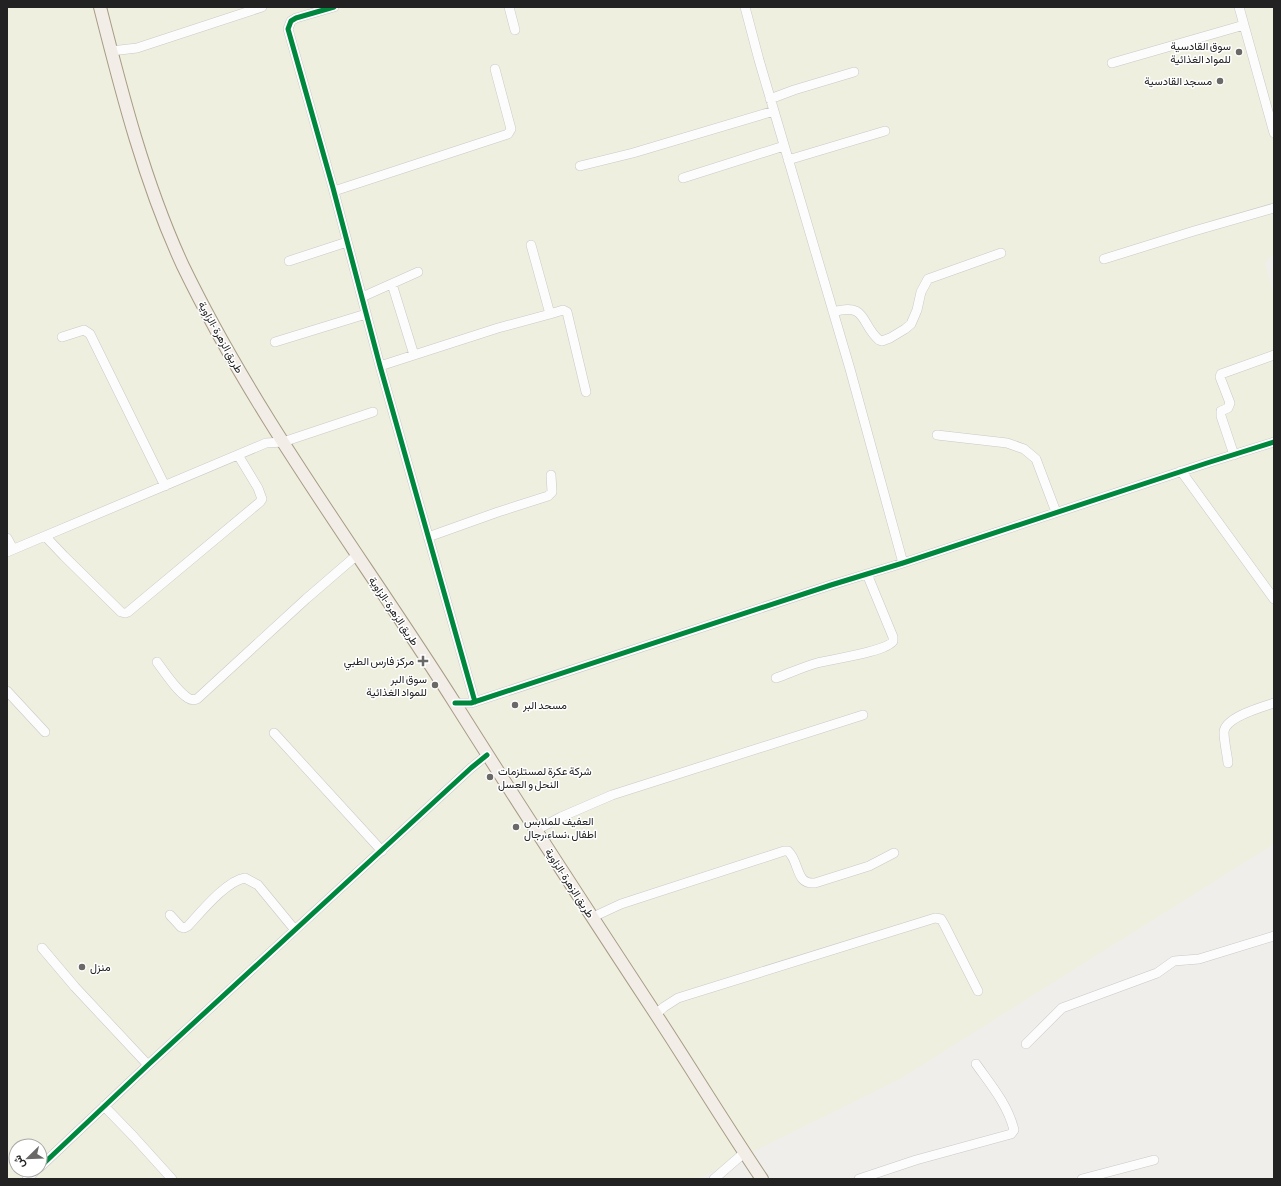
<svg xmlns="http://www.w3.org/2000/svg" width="1281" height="1186" font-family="'Asap Condensed',Vazirmatn,sans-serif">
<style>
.farmland{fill:#efefdf;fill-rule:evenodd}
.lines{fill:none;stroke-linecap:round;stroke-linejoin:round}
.minor-casing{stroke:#c9c8c7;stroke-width:10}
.major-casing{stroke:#a79c86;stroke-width:14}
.minor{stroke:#fdfcfc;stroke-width:9}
.major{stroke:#f3ede7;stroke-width:12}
.cycleway-casing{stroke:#fff;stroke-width:8}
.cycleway{stroke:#00873e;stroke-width:5}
.poi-dot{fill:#6a6968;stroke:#fff;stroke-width:1.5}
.labels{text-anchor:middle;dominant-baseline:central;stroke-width:3;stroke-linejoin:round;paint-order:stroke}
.poi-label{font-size:11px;fill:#222;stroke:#fff;text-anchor:end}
.street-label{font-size:11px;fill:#222;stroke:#fff}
</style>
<rect width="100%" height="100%" fill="#f0eeeb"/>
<path class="farmland" d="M 7,7 L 1274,7 L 1274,253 L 1265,263 L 1274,296 L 1274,844 L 900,1079 L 698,1179 L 7,1179 ZM 16,1146 L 40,1146 L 40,1170 L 16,1170 Z"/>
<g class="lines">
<defs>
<path id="minor" d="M 334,7 L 296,18 L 291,21 L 288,29 L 333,188 L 380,366 L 475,702
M 509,7 L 515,30
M 745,7 L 759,60 L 850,369 L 903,563
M 1239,7 L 1274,133
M 111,51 L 137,48 L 262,7
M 1112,63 L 1244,25
M 770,99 L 794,90 L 854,72
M 788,160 L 885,131
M 580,166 L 633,153 L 774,111
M 683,178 L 784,146
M 334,191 L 508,134 L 511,129 L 495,69
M 1104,259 L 1194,231 L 1274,208
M 289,261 L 347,242
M 392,284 L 414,355
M 362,297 L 418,272
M 833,312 C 868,302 860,324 879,340 L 882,341 L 890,338 L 905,329 L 911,324 L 917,310 L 921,292 L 928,279 L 1001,253
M 550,314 L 563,310 L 567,312 L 586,392
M 62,337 L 84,330 L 90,334 L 165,486
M 275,342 L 366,314
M 380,366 L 498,328 L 550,314 L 531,245
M 937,435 L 1007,443 L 1024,449 L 1036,459 L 1056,512
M 1234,455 L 1221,416 L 1221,411 L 1228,408 L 1230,403 L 1220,377 L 1221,374 L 1274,355
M 1181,471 L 1274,599
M 45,536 L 64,556 L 121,612 L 125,613 L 128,612 L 260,502 L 262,499 L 258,488 L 238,455
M 428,537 L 498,512 L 548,496 L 552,492 L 551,475
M 7,538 L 13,549
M 7,552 L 266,443 L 283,442 L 373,412
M 157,662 C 166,674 176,690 188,698 C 191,700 194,700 197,699 L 306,599 L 357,555
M 776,678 C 790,673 803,667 817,663 C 832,659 886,652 893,641 L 893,637 L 867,574
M 7,691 L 45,732
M 455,703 L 471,703 L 831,585 L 903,563 L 1207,463 L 1274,442
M 274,733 L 382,851
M 1228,763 C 1227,753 1224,742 1224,732 C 1225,717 1262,707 1274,703
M 536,830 L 561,817 L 612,795 L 863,715
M 170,915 L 181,927 L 184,928 L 188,926 C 201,912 226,881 245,878 L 258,885 L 295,930
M 593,917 L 621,904 L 784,851 L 788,851 C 800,862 795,885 815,883 L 869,866 L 894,853
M 42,948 L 75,987 L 148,1065
M 656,1014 L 664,1007 L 678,998 L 935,918 L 941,919 L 944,924 L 978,991
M 1026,1044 L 1062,1008 L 1157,973 L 1174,961 L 1199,959 L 1274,936
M 104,1106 L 134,1137 L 172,1179
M 40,1167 L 148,1065 L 471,768 L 487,755
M 27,1179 L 36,1170
M 714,1179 L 744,1153
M 859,1179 L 916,1160 L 1011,1134 L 1014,1130 C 1008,1105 991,1085 976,1064
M 1082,1179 L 1154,1160"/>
<path id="major" d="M 100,7 C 122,94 145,184 183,266 C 258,421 364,559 456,705 C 521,808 588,911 655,1013 C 691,1068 725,1124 762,1179"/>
</defs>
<use href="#minor" class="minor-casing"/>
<use href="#major" class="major-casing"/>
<use href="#minor" class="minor"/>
<use href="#major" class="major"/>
<defs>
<path id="cycleway" d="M 334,7 L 296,18 L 291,21 L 288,29 L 333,188 L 380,366 L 475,702
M 455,703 L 471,703 L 831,585 L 903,563 L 1207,463 L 1274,442
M 40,1167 L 148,1065 L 471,768 L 487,755"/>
</defs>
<use href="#cycleway" class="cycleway-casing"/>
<use href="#cycleway" class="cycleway"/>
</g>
<g class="poi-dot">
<circle cx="1239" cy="52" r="4"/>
<circle cx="1220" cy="81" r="4"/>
<path d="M421 655h4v4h4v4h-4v4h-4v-4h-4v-4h4z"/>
<circle cx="435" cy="685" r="4"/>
<circle cx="515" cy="705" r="4"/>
<circle cx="490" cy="777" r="4"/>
<circle cx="516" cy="827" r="4"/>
<circle cx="82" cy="967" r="4"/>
</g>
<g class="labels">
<g class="poi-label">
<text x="1231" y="46">سوق القادسية<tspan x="1231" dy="13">للمواد الغذائية</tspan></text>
<text x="1212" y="81">مسجد القادسية</text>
<text x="414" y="661">مركز فارس الطبي</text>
<text x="427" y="679">سوق البر<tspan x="427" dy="13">للمواد الغذائية</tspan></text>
<text x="523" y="705" text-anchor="start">مسحد البر</text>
<text x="498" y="771" text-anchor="start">شركة عكرة لمستلزمات<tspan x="498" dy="13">النحل و العسل</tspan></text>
<text x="524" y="821" text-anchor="start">العفيف للملابس<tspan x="524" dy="13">اطفال ،نساء،رجال</tspan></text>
<text x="90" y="967" text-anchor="start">منزل</text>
</g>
<g class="street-label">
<text transform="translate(221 337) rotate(61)">طريق الزهرة -الزاوية</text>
<text transform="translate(394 611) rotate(56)">طريق الزهرة -الزاوية</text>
<text transform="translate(570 883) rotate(57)">طريق الزهرة -الزاوية</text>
</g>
</g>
<rect width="1281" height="1186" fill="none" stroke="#222222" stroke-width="16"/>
<g transform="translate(28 1158) rotate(247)"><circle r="19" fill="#ffffff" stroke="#a7a7a7"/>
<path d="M0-3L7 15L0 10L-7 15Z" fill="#6a6968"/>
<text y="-6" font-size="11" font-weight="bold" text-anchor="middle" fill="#222222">ش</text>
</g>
</svg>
